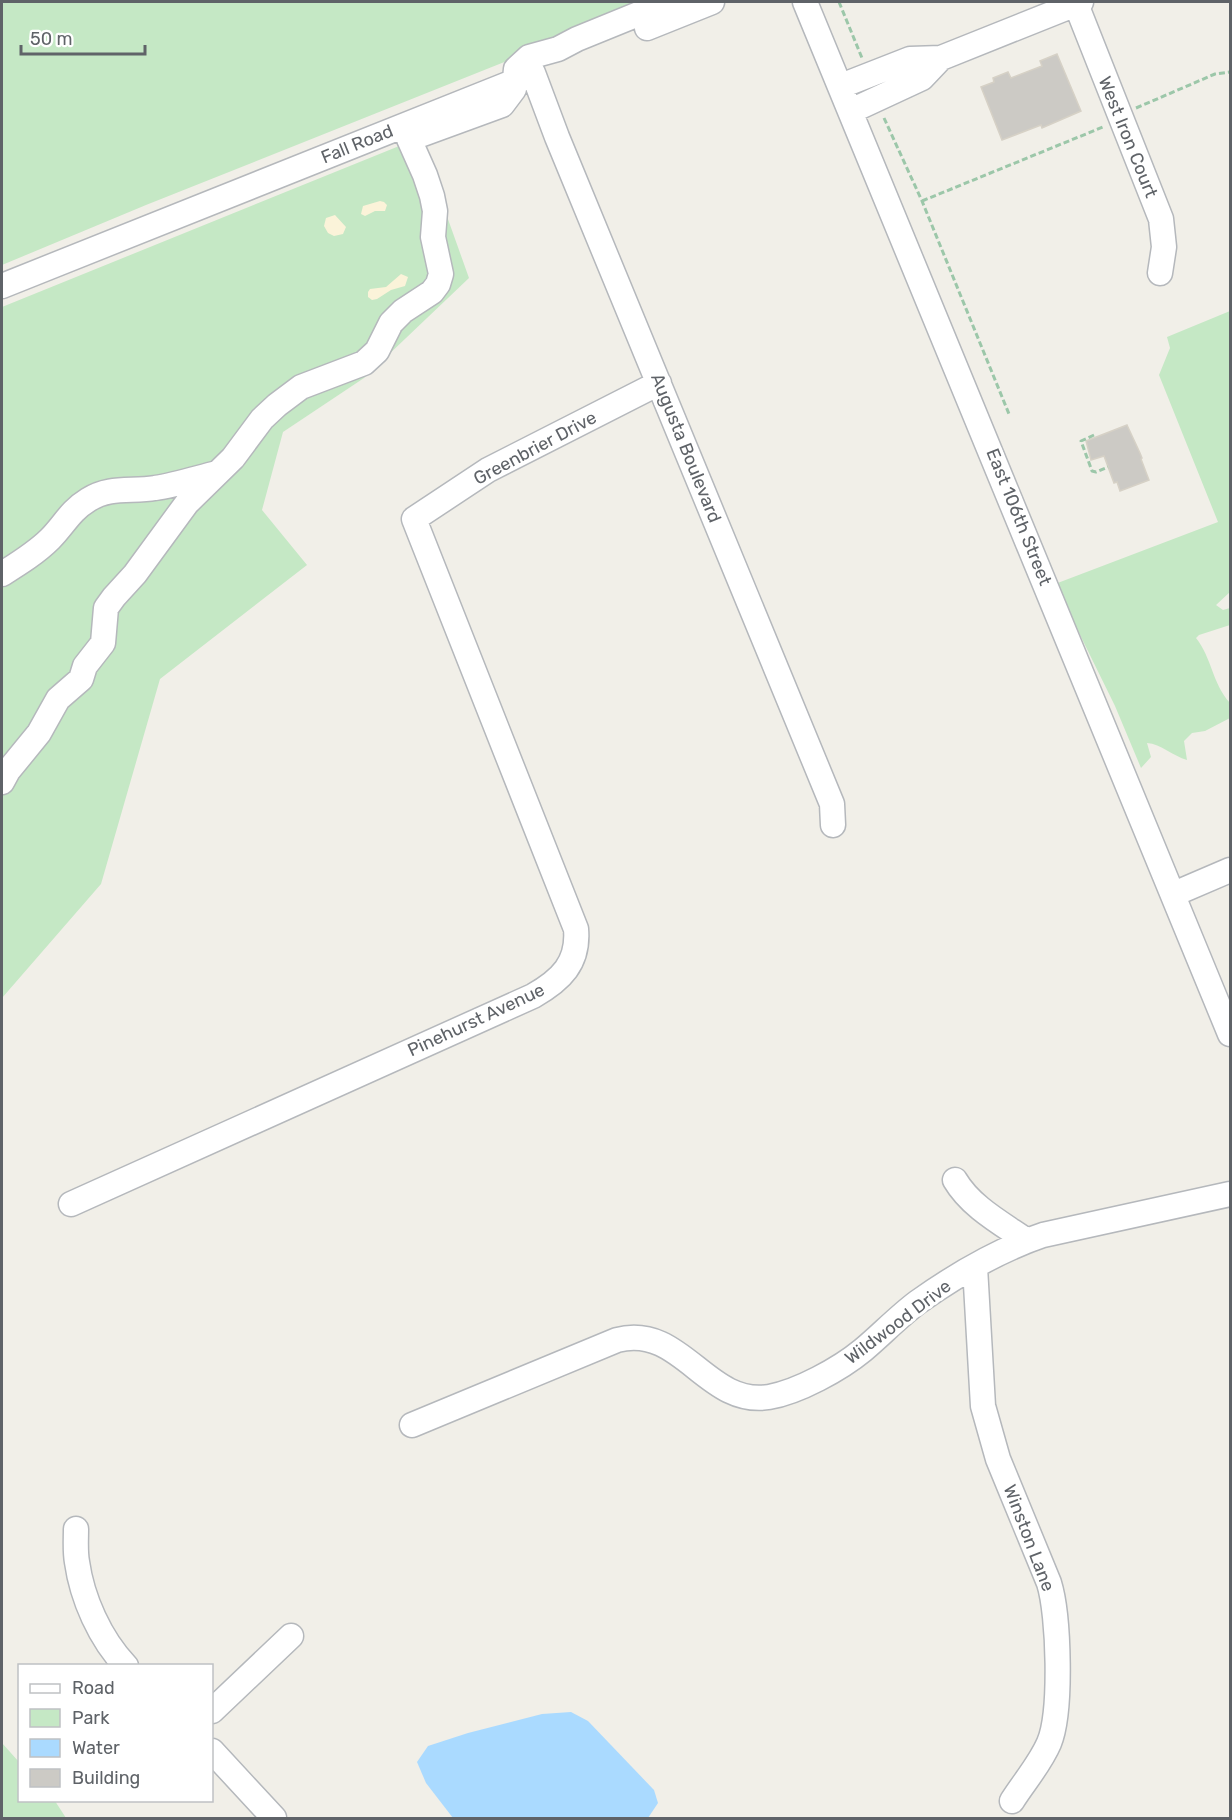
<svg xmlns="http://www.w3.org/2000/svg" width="1232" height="1820" font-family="Rubik,sans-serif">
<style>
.green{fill:#c5e8c5}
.sand{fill:#fbf3d9}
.water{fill:#aadaff}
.building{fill:#cccac5;stroke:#d6d1c6;stroke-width:1.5}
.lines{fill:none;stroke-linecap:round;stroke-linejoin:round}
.minor-casing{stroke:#b5b8bc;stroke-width:27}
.path{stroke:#9cc7a9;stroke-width:3;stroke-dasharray:6 3;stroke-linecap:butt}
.minor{stroke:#fff;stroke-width:24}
.labels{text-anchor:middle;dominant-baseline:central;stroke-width:6;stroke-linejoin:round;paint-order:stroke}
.street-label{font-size:18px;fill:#5f6368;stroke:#fff}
</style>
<rect width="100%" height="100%" fill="#f1efe8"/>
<path class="green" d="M 2,2 L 655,2 L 146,205 L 2,265 Z
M 419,138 L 469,278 L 364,378 L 283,432 L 262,510 L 307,565 L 160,679 L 101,884 L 2,998 L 2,307 Z
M 1230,311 L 1230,592 L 1216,605 L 1223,610 L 1230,608 L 1230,625 L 1199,635 L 1196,638 C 1212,658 1212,683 1230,703 L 1230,718 L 1205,731 L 1192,733 L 1184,741 L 1187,760 C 1173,756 1161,744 1147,743 L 1151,757 L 1141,768 L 1115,706 L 1055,584 L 1218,522 L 1159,375 L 1170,348 L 1167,337 Z
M 2,1743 L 19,1762 L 20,1800 L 55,1801 L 66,1818 L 2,1818 Z"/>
<path class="sand" d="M 380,201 L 384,202 L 387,205 L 385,211 L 375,211 L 365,216 L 361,214 L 363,206 Z
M 335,215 L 346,227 L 343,234 L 334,236 L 328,233 L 324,226 L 326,218 Z
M 401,274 L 408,277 L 405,286 L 391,290 L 377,299 L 372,300 L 368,297 L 368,292 L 370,289 L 386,287 Z"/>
<path class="water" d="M 571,1712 L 588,1721 L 654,1790 L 658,1803 L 648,1818 L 453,1818 L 426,1783 L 417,1762 L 428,1746 L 468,1733 L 542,1714 Z"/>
<path class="building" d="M 1057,54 L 1081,111 L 1042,128 L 1041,125 L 1002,140 L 981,87 L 994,82 L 993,78 L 1008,72 L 1011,78 L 1042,66 L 1040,61 Z
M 1127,425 L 1140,453 L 1142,458 L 1141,459 L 1149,480 L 1120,491 L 1117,482 L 1114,483 L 1104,456 L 1091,460 L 1086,441 Z"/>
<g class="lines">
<defs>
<path id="minor" d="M 805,2 L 1230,1034
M 1076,4 L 1161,219 L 1164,247 L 1160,273
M 647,28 L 712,2
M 533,73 L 557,137 L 832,804 L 833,825
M 841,86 L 910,59 L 941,58 L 1081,2
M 851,111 L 922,78 L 941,58
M 2,286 L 523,78
M 2,574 C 18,564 36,553 50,539 C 64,525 70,511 88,500 C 110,486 131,492 155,488 C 176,485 197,478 217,473
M 2,782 L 8,771 L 39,733 L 58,699 L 81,679 L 85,666 L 103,643 L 106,608 L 114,597 L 135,574 L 187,503 L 233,458 L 262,419 L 277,405 L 301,387 L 364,363 L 377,351 L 391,323 L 403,311 L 432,292 L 438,284 L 441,274 L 433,237 L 435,211 L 432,196 L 425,175 L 409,139 L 502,105 L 514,89 L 516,69 L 529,57 L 558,49 L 577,39 L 668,2
M 1174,894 L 1230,870
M 955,1180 C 971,1207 1001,1223 1027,1241
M 71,1204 L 533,996 C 561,980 579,963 576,929 L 414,519 L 488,470 L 659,383
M 975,1267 L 983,1406 L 998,1459 L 1049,1583 C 1059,1615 1062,1712 1049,1743 C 1040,1764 1024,1782 1012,1801
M 412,1425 L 617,1340 C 682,1323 706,1407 769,1397 C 798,1392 840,1369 863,1350 C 881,1335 899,1316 918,1302 C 956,1275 999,1250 1043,1235 L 1230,1194
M 76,1529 C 76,1540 75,1551 77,1562 C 82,1598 100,1639 126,1666
M 212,1711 L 291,1636
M 212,1751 L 274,1818"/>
</defs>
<use href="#minor" class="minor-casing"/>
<path class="path" d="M 839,2 L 862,58
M 1136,108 L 1215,74 L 1230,72
M 884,118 L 922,201 L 1009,414
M 922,201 L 1103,127
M 1094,435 L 1081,441 L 1092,471 L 1096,472 L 1108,467"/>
<use href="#minor" class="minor"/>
</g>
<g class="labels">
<g class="street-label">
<text transform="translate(1128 137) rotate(68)">West Iron Court</text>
<text transform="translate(357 144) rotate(-22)">Fall Road</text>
<text transform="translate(535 448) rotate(-28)">Greenbrier Drive</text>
<text transform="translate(686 448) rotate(68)">Augusta Boulevard</text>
<text transform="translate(1019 517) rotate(68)">East 106th Street</text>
<text transform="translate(476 1020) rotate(-25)">Pinehurst Avenue</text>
<text transform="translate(898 1322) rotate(-37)">Wildwood Drive</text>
<text transform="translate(1029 1538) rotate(69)">Winston Lane</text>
</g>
</g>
<rect width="1232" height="1820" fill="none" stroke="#5f6368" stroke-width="6"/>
<rect x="18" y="1664" width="195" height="138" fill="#ffffff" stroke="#bfc1c3" stroke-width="1.5"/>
<rect x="30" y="1684" width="30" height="9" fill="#ffffff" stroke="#bfc1c3" stroke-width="1.5"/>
<text x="72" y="1694" font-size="18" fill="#5f6368">Road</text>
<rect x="30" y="1709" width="30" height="18" fill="#c5e8c5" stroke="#bfc1c3" stroke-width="1.5"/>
<text x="72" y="1724" font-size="18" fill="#5f6368">Park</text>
<rect x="30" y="1739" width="30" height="18" fill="#aadaff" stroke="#bfc1c3" stroke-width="1.5"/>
<text x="72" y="1754" font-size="18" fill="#5f6368">Water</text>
<rect x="30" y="1769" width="30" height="18" fill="#cccac5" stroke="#bfc1c3" stroke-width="1.5"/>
<text x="72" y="1784" font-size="18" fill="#5f6368">Building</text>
<path d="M21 45v9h124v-9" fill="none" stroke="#5f6368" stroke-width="3"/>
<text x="30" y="45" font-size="18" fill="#5f6368" stroke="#ffffff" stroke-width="4.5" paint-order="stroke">50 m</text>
</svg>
